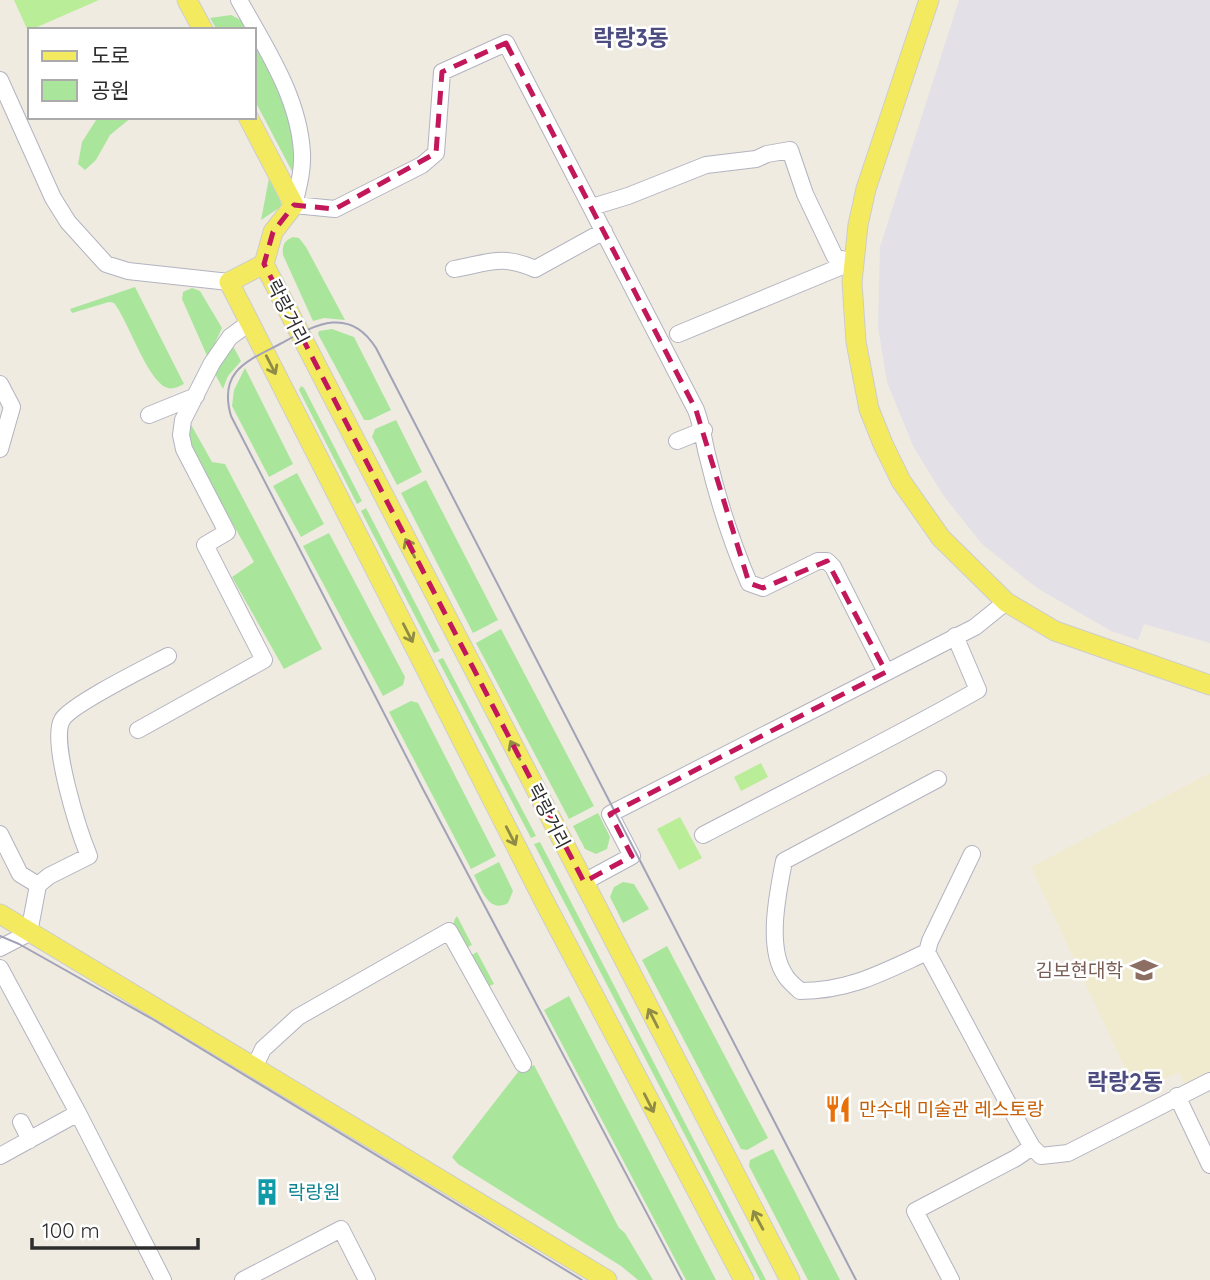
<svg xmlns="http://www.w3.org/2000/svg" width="1210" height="1280" font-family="Quicksand,'Noto Sans KR',sans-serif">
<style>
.industrial{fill:#e3e0e7}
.education{fill:#f0ebcf}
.green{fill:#a9e69c}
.pitch{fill:#baed97}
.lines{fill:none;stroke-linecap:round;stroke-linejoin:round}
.minor-casing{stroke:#b3b3c1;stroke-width:18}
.major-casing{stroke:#cdcdcd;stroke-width:21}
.minor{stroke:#fff;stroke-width:16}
.major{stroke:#f4ea5f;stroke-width:19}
.tram{stroke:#a2a2b8;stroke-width:2}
.oneway{stroke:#908c46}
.marked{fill:none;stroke:#c2185b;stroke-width:5;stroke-dasharray:14 9;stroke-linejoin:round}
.labels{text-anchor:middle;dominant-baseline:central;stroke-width:5;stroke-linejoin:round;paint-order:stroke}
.street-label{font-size:19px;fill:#2d2d2d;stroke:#fff}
.education-label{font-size:19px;fill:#785e54;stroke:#fff;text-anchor:end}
.food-label{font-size:19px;fill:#c56008;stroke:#fff;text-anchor:start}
.culture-label{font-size:19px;fill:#0d838f;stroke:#fff;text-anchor:start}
.quarter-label{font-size:23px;font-weight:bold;fill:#4c4c80;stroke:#fff}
</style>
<rect width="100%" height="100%" fill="#efebe0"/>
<path class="industrial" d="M 959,0 L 1210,0 L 1210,643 L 1144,624 L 1138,640 L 1111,631 L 1037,588 L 982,544 L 943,495 L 913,446 L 887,382 L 878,327 L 880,247 Z"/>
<path class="education" d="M 1210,773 L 1210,1072 L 1185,1084 L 1179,1072 L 1136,1092 L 1031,867 Z"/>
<path class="green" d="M 231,15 L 241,20 L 251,30 L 217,30 L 210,18 Z
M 254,35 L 289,111 L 295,145 L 295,177 L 254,99 Z
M 98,117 L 132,117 L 110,135 L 96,160 L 85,170 L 78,164 L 82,142 Z
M 270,173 L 282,206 L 261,220 Z
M 293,237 L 299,238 L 306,247 L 345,320 L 324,318 L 313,321 L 283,255 C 282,245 284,241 293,237 Z
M 135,287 L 184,384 C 179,386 173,390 168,388 C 148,383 128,320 114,303 L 109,302 L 72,313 L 70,309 Z
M 192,288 L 200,291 L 222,328 L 208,358 L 182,299 L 183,292 Z
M 332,329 L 354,337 L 391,410 L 370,420 L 364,420 L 318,334 L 319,331 Z
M 232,344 L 241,361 L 228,376 L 223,389 L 214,372 Z
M 245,368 L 293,464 L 269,477 L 232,406 L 234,390 Z
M 301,386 L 304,388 L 362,501 L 357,504 L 299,390 Z
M 396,420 L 422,472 L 397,485 L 372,437 L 375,429 Z
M 189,421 L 212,462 L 225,464 L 322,649 L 284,669 L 232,577 L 254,562 L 187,441 Z
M 297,473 L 324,524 L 301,537 L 273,486 Z
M 426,480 L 498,620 L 473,633 L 401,493 Z
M 366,508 L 440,651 L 434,653 L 361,511 Z
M 329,533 L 405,677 L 403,685 L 383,696 L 303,546 Z
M 501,629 L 594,806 L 569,819 L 476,643 Z
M 443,658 L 536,836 L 531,838 L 438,660 Z
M 411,701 L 418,703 L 496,856 L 471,869 L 389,712 Z
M 598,813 L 610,837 L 607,849 L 596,854 L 585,849 L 573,826 Z
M 540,842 L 766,1280 L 760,1280 L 534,844 Z
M 499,862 L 513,891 L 508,903 C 489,914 481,889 474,875 Z
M 623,882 L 634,884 L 649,909 L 623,923 L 610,897 L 614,887 Z
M 457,916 L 472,945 L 464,949 C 458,938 448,927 457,916 Z
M 667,946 L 768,1138 L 747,1150 L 741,1149 L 642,960 Z
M 477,952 L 494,984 L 485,988 L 468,957 Z
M 569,996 L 716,1280 L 686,1280 L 544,1010 Z
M 534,1065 L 619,1228 L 625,1233 L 653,1280 L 638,1280 L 621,1266 L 458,1164 L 452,1157 L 518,1072 Z
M 773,1149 L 840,1280 L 808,1280 L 749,1166 L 750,1160 Z"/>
<path class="pitch" d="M 14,0 L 99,0 L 28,31 Z
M 761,763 L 768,777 L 741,791 L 734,777 Z
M 680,817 L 702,858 L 679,870 L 657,829 Z"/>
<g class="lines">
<defs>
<path id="minor" d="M 239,0 C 265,47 299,97 302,153 C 303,171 298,188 294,205 L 335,209 L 422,165 L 436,153 L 442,72 L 506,43 L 696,410 C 703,429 703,439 708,458 C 718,500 732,543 749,583 L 763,588 L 818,561 L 827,561 L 833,567 L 886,672
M 0,80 L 53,198 L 68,222 L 106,264 L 128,271 L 229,282
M 592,207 L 628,196 L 706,165 L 756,159 L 767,154 L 790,150 L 805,194 L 835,257 L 854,263
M 454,269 C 488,263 502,254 535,269 L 604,231
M 678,334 L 840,267 L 854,263
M 0,384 L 12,407 L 0,449
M 149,415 L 196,396
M 677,441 L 704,430
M 138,730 L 264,660 L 205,545 L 227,532 L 184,449 L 181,435 L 183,420 L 212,363 L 230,337 L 249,323
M 938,779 L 784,861 C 778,892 766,947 785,975 C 788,981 795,986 800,991 C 850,991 883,972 927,952 L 1019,1124 L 1032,1147 L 1041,1156 L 1068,1153 L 1210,1081
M 0,834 L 20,874 L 38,885
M 703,835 C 795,787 888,741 978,690 L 955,636
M 584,882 L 632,856 L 610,814 L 975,627 L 1006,602
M 0,948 L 29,933 L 38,885 L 49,876 L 89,856 C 79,832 50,742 62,720 C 70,705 149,666 168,656
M 927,952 L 930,941 L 972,854
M 0,968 L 78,1113 L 163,1280
M 254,1068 L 263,1049 L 298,1017 L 449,931 L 523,1064
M 1177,1096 L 1210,1165
M 21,1122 L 30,1140
M 0,1156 L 78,1113
M 243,1280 L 341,1229 L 367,1280
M 951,1280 L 915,1211 L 1016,1158 L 1032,1147"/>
<path id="major" d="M 187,0 L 203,30
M 929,0 L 866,189 L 858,225 L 852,282 L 856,342 L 869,409 L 883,444 L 901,481 L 941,538 L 1006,602 L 1055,631 L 1210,685
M 248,117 L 294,205 L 273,232 L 264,264
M 0,914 L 607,1280
M 744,1280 L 544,901 L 229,282 L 264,264 L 790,1280"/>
</defs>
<use href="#minor" class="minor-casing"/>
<use href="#major" class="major-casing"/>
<use href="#minor" class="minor"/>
<use href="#major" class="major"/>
<path class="tram" d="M 0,936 L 19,944 L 154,1020 L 582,1280
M 682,1280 L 424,791 L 231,416 C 218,371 247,361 280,344 C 315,325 349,305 376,348 L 856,1280"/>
</g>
<defs><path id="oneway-shaft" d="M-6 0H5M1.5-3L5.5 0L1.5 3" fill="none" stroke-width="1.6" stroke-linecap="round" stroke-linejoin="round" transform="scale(1.75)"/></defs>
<g class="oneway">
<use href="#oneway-shaft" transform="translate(271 365) rotate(63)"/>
<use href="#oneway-shaft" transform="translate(410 548) rotate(-117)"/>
<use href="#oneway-shaft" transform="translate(408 633) rotate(63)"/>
<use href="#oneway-shaft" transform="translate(515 750) rotate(-117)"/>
<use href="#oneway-shaft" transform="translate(511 836) rotate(63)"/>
<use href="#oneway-shaft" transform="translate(653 1018) rotate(-117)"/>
<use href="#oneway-shaft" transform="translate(649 1103) rotate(63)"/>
<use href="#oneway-shaft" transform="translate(758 1220) rotate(-118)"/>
</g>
<path class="marked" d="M 506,43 L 696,410 L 749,583 L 763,588 L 827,561 L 886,672 L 610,814 L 632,856 L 584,882 L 264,264 L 273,232 L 294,205 L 335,209 L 436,153 L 442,72 Z"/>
<defs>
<symbol id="university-bare" viewBox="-9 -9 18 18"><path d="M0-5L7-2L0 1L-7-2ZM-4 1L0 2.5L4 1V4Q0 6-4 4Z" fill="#8d6e63" stroke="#fff" stroke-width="2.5" paint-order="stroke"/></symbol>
<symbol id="restaurant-bare" viewBox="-9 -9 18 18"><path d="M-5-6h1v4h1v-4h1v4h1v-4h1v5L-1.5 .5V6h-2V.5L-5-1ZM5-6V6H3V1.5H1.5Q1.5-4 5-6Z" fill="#e8710a" stroke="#fff" stroke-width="2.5" paint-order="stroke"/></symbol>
<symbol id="building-bare" viewBox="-9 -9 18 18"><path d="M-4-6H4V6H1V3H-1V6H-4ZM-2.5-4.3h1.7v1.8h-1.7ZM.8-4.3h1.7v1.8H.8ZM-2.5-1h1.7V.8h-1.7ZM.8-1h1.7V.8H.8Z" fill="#0f9aa8" stroke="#fff" stroke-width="2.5" paint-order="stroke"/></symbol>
</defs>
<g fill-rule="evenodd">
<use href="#university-bare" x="1125" y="951" width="38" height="38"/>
<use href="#restaurant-bare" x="819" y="1090" width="38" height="38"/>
<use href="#building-bare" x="248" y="1173" width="38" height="38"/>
</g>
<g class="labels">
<g class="street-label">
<text transform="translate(288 312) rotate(63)">락랑거리</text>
<text transform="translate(549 816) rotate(63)">락랑거리</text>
</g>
<g class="education-label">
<text x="1123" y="970">김보현대학</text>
</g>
<g class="food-label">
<text x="859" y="1109">만수대 미술관 레스토랑</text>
</g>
<g class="culture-label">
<text x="288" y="1192">락랑원</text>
</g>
<g class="quarter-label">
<text x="631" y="37">락랑3동</text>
<text x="1125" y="1081">락랑2동</text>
</g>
</g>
<rect x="28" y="28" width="228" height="91" fill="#ffffff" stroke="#ababab" stroke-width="2"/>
<rect x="42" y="51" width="35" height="10" fill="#f4ea5f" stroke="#ababab" stroke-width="2"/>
<text x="91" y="63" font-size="21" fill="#2d2d2d">도로</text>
<rect x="42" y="80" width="35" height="21" fill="#a9e69c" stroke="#ababab" stroke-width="2"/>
<text x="91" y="98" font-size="21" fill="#2d2d2d">공원</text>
<path d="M32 1238v10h166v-10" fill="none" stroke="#2d2d2d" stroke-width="3.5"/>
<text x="42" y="1238" font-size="21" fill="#2d2d2d" stroke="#ffffff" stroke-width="5" paint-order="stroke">100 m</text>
</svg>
